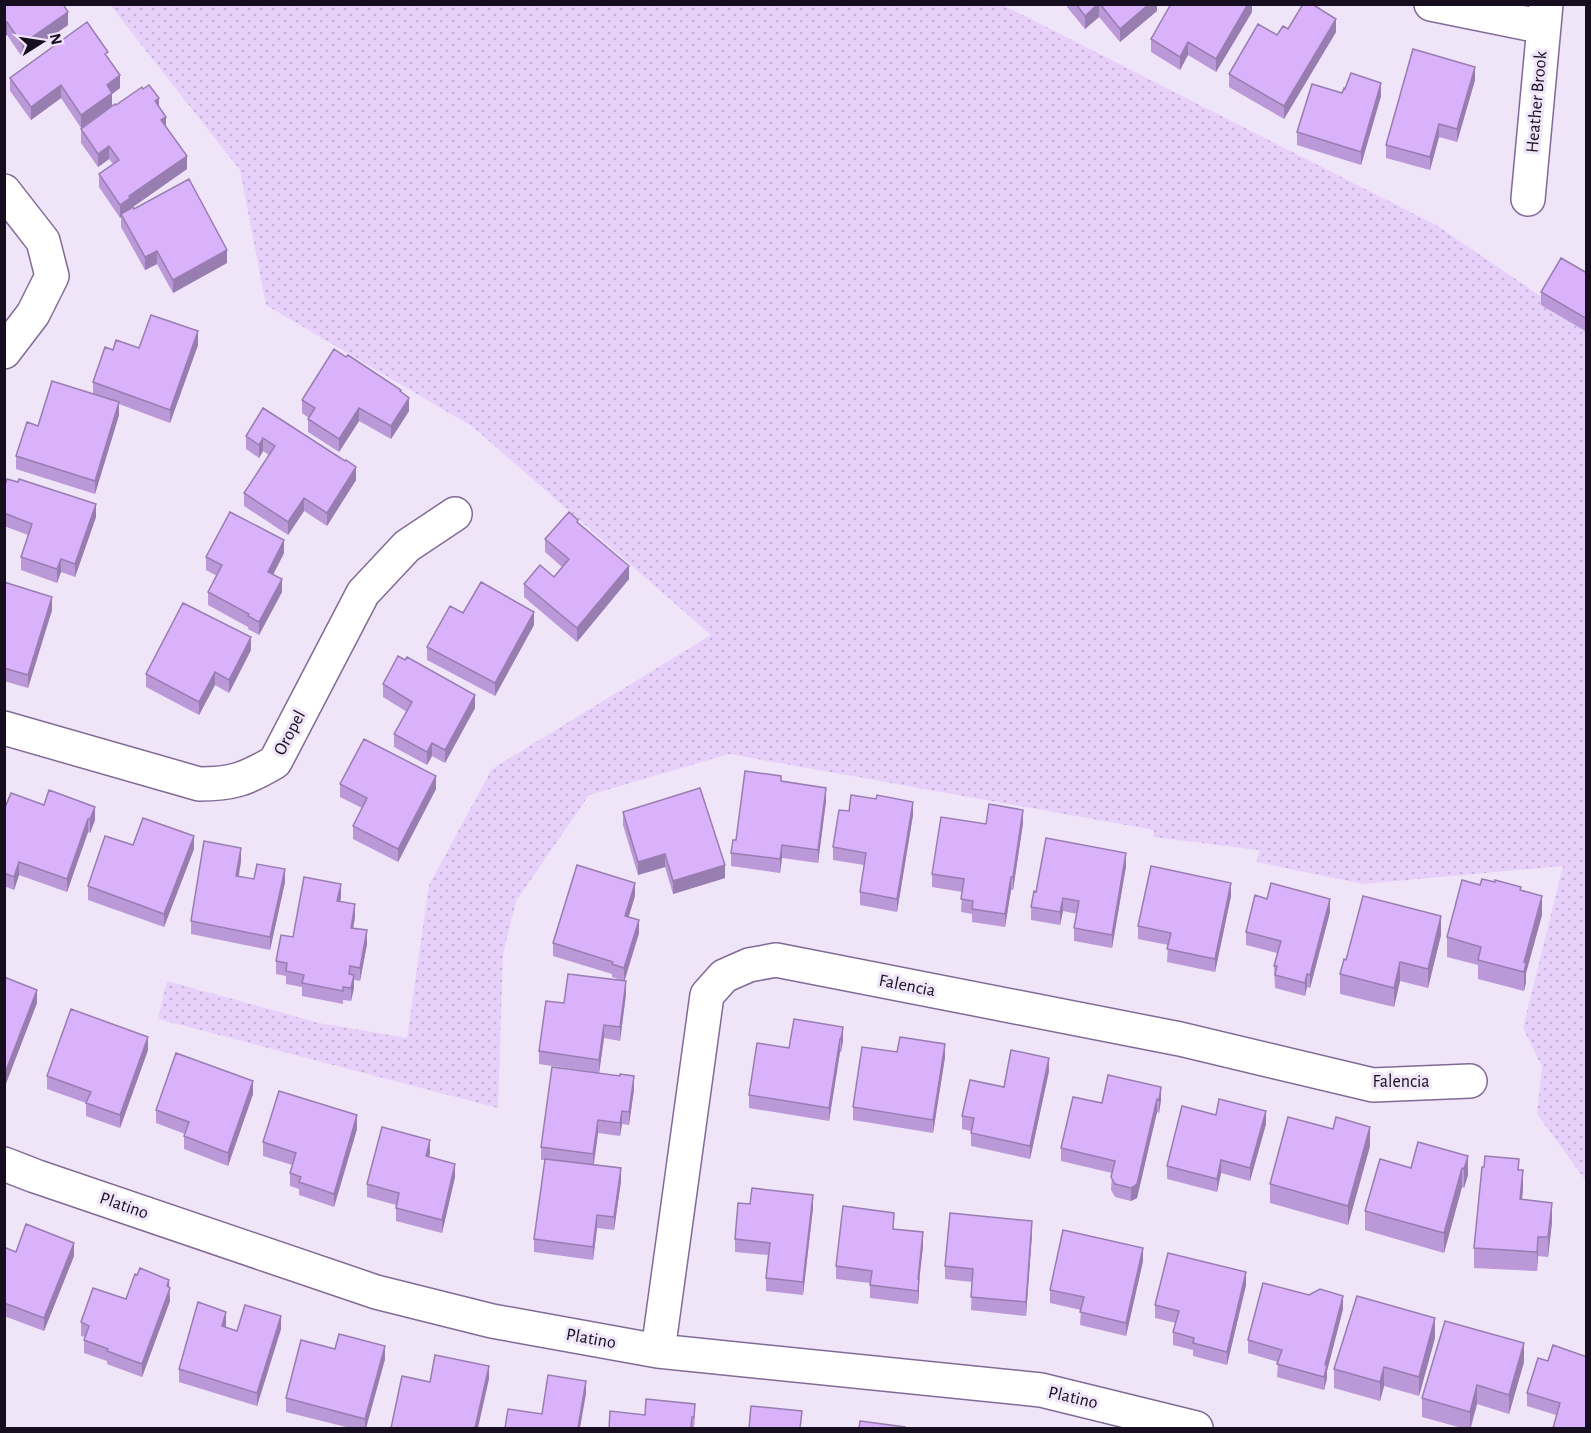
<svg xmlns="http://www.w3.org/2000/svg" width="1591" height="1433" font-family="'Alegreya Sans',sans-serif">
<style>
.grass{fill:url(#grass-dots)}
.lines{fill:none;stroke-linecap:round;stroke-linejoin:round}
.minor-casing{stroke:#826a97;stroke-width:36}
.minor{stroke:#fff;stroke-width:33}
.wall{fill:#bb99d8}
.shaded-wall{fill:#987db0}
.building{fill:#d9b2fb;stroke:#987db0;stroke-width:1.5}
.labels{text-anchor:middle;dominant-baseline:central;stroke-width:6;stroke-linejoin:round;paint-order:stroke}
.street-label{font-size:18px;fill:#160d1e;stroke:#efe4f8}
</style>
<defs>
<pattern id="grass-dots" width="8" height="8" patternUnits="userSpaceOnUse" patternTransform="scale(1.5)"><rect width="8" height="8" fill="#e7d1fb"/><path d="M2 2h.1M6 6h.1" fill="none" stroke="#c5b2d7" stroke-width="1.8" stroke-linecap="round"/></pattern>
</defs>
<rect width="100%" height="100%" fill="#efe4f8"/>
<path class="grass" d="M 110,5 L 1003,5 L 1436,225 L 1586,327 L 1586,1181 L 1537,1114 L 1542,1067 L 1523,1028 L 1563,866 L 1363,884 L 1257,862 L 1259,850 L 1153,837 L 1154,830 L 729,754 L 589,795 L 516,901 L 503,954 L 498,1108 L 158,1019 L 167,981 L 319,1023 L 407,1038 L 429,885 L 492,769 L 711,635 L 473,427 L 266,305 L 240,170 Z"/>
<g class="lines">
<defs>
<path id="minor" d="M 1431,4 L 1544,27
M 4,191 L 43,241 L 52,276 L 33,314 L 4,352
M 1528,199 L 1546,4
M 4,728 L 199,784 C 233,784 246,779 275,762 L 363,593 L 407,546 L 455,514
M 4,1164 L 35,1176 L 376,1292 L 492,1321 L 658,1351 L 1041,1390 L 1196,1428
M 658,1351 L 707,995 L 724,976 L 749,965 L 776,960 L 1180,1039 L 1373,1085 L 1470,1081"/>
</defs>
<use href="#minor" class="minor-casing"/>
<use href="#minor" class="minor"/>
</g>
<path class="wall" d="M 4,4 L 68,25 L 22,57 L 7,35 Z
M 1067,4 L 1157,4 L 1157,11 L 1120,42 L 1099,17 L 1085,29 L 1067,7 Z
M 1252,4 L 1252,12 L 1216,72 L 1188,55 L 1180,70 L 1151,52 L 1151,39 Z
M 1288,29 L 1336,32 L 1284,119 L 1229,87 L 1229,74 L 1277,35 Z
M 108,59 L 120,88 L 112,94 L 112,105 L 159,106 L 166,126 L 187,169 L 130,209 L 134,209 L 227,263 L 173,293 L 157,264 L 145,270 L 121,227 L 121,217 L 120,218 L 99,187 L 99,174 L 113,164 L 109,159 L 98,167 L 81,143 L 81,129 L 108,109 L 81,128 L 61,98 L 31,120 L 10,91 L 10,78 Z
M 1475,80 L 1457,142 L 1439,137 L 1430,170 L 1386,158 L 1386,145 Z
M 1345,89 L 1381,96 L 1361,165 L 1297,145 L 1297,132 Z
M 1587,273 L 1587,332 L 1541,305 L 1541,292 Z
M 198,345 L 170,423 L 119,404 L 119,415 L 95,494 L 16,469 L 16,456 L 38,426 L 93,394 L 93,382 L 113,350 Z
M 401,392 L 409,411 L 391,439 L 359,421 L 339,452 L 308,432 L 308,419 L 309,418 L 302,413 L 302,400 Z
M 263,408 L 356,480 L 327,526 L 304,511 L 288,535 L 244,506 L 244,493 L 269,455 L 263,451 L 259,458 L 246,449 L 246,436 Z
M 4,487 L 96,517 L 75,577 L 61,572 L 57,583 L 21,570 L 21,557 L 28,535 L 4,526 Z
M 578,523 L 629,579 L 577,642 L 524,597 L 524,584 L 554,577 L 562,567 L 545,552 L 545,539 Z
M 284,553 L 273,574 L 282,592 L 259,635 L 248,629 L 248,627 L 208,605 L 208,592 L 217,576 L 206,570 L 206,557 Z
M 4,582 L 52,610 L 28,688 L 4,681 Z
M 463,613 L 534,625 L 495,696 L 427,660 L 427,647 Z
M 251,650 L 229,693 L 215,685 L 199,715 L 146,687 L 146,674 Z
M 383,684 L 475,708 L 445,763 L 432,756 L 427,765 L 394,747 L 394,734 L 407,712 L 383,697 Z
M 781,781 L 826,801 L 818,863 L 782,858 L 780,873 L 731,866 L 731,853 L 736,840 Z
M 340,784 L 436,789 L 398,862 L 353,839 L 353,826 L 362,808 L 340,797 Z
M 44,805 L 95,820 L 90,833 L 88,832 L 67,892 L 19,875 L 14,890 L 4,886 L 4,810 Z
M 849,811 L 913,815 L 897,912 L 860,905 L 860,892 L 864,865 L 833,860 L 833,847 Z
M 623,812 L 725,878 L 673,894 L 665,867 L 638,875 L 623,825 Z
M 1023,823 L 1013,890 L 1011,890 L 1005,927 L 972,922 L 972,914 L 961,912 L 962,892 L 932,887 L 932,874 L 986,824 Z
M 133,845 L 194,849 L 164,927 L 88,900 L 88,886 Z
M 241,861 L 239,876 L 254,879 L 285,882 L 270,950 L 191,934 L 191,921 Z
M 1126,866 L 1112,948 L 1074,941 L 1074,928 L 1077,914 L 1063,911 L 1060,925 L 1031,920 L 1031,907 L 1036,892 Z
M 1480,885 L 1521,890 L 1542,915 L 1526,973 L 1526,982 L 1524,991 L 1478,979 L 1478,965 L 1447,957 L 1447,937 Z
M 635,896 L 628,917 L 639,933 L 625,980 L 626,994 L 620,1041 L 604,1038 L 599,1073 L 539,1064 L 539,1051 L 564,1003 L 621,980 L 612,977 L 612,974 L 553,956 L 553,943 Z
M 1231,896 L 1215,972 L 1167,962 L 1168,945 L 1138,939 L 1138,926 Z
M 341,897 L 340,902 L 355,917 L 353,928 L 367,944 L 360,981 L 354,980 L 354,988 L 351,1001 L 343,1000 L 343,1004 L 302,996 L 302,987 L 286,984 L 286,976 L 276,974 L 276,961 L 293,937 Z
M 1267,899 L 1330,912 L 1310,988 L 1307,987 L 1305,996 L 1275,988 L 1274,966 L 1277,953 L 1246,945 L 1246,932 Z
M 1441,935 L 1428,988 L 1400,981 L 1394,1007 L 1340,994 L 1340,974 L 1346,960 Z
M 4,977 L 37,1003 L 5,1086 L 4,1086 Z
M 794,1019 L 843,1040 L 841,1052 L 840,1052 L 829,1121 L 749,1108 L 749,1095 L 789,1048 Z
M 148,1050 L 120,1128 L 86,1116 L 86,1103 L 47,1089 L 47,1076 Z
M 897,1052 L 945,1057 L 933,1133 L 853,1120 L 853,1107 Z
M 1049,1071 L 1030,1159 L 971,1146 L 971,1131 L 962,1129 L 962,1116 L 1004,1087 Z
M 1108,1075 L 1161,1100 L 1159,1113 L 1157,1112 L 1137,1198 L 1131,1201 L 1115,1197 L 1111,1190 L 1112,1173 L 1061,1161 L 1061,1148 L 1102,1103 Z
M 634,1089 L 629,1125 L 622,1124 L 620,1136 L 598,1133 L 594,1165 L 621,1181 L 614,1230 L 597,1228 L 593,1260 L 534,1252 L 534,1239 L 545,1160 L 541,1160 L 541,1147 Z
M 253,1094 L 228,1166 L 184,1149 L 184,1136 L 185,1134 L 156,1123 L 156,1110 Z
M 1216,1115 L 1266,1124 L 1250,1181 L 1221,1173 L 1217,1192 L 1167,1179 L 1167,1166 Z
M 357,1129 L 334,1207 L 299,1195 L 299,1189 L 290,1186 L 290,1173 L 292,1165 L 263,1156 L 263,1142 Z
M 1333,1129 L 1370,1146 L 1348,1225 L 1270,1203 L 1270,1184 Z
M 430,1153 L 429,1157 L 455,1177 L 442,1233 L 396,1221 L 396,1205 L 367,1197 L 367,1184 Z
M 1468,1156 L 1468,1175 L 1464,1188 L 1462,1187 L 1444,1253 L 1365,1230 L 1365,1211 L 1411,1168 Z
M 1519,1170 L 1523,1189 L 1522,1199 L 1552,1222 L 1548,1257 L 1538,1256 L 1537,1271 L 1474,1268 L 1474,1248 Z
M 750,1204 L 813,1208 L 803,1295 L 766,1291 L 766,1278 L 768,1255 L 735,1252 L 735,1239 Z
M 894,1229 L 923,1246 L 919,1279 L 919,1292 L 918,1304 L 870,1298 L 870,1283 L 836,1279 L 836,1266 Z
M 1032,1234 L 1026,1316 L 971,1310 L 972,1282 L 945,1279 L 945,1266 Z
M 4,1247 L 16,1252 L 74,1256 L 44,1331 L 4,1316 Z
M 1143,1261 L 1126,1336 L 1080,1325 L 1081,1310 L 1050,1303 L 1050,1290 Z
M 1246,1285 L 1227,1365 L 1193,1356 L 1193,1350 L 1173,1345 L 1173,1332 L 1176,1323 L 1155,1318 L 1155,1305 Z
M 169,1287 L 170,1301 L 142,1377 L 107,1364 L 107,1361 L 84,1353 L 84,1340 L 85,1337 L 81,1336 L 81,1322 L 126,1299 Z
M 1343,1309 L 1327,1371 L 1327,1378 L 1324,1390 L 1277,1377 L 1278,1362 L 1248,1353 L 1248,1340 Z
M 226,1325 L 225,1327 L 237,1331 L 281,1329 L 257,1406 L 179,1382 L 179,1369 Z
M 1435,1338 L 1419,1396 L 1384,1386 L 1380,1401 L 1334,1388 L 1334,1369 Z
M 335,1349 L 385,1359 L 366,1428 L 350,1428 L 286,1412 L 286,1398 Z
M 1587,1357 L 1556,1415 L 1527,1406 L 1527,1393 L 1548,1361 Z
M 1524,1362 L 1509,1414 L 1477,1404 L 1471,1428 L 1462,1428 L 1422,1417 L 1422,1398 Z
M 645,1415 L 695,1417 L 694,1428 L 609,1428 Z"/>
<path class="shaded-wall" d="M 1098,4 L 1099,4 L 1099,17 L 1085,29 L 1085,16 Z
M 1149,4 L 1157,4 L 1157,11 L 1120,42 L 1120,29 Z
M 1248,4 L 1252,4 L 1252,12 L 1216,72 L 1216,59 Z
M 68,12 L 68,25 L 22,57 L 22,44 Z
M 1336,19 L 1336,32 L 1284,119 L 1284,106 Z
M 7,22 L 7,35 L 4,37 L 4,24 Z
M 1188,42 L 1188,55 L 1180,70 L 1180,57 Z
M 1475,67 L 1475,80 L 1457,142 L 1457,129 Z
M 120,75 L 120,88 L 112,94 L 112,106 L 81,128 L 81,115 L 107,85 Z
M 1381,83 L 1381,96 L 1361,165 L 1361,152 Z
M 61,85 L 61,98 L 31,120 L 31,107 Z
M 159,98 L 159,111 L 155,101 Z
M 166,117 L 166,130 L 161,120 Z
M 1439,124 L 1439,137 L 1430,170 L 1430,157 Z
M 109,146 L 109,159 L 98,167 L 98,154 Z
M 187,156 L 187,169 L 130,209 L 130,211 L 121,214 L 121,217 L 120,218 L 120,205 L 129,196 Z
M 227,250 L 227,263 L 173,293 L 173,280 Z
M 157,251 L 157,264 L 145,270 L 145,257 Z
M 198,331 L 198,345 L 170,423 L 170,410 Z
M 409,398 L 409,411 L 391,439 L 391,426 Z
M 119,402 L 119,415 L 95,494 L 95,481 Z
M 359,408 L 359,421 L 339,452 L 339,439 Z
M 263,438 L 263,451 L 259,458 L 259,445 Z
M 356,467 L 356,480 L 327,526 L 327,513 Z
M 304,498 L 304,511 L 288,535 L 288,522 Z
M 96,504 L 96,517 L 75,577 L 75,564 Z
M 284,540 L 284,553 L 268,585 L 268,572 Z
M 61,559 L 61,572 L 57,583 L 57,569 Z
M 629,566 L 629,579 L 577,642 L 577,628 Z
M 282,579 L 282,592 L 259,635 L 259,622 Z
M 52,597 L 52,610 L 28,688 L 28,675 Z
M 534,612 L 534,625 L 495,696 L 495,683 Z
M 251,637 L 251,650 L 229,693 L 229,680 Z
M 215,672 L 215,685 L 199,715 L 199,702 Z
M 475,695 L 475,708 L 445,763 L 445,750 Z
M 432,743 L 432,756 L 427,765 L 427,752 Z
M 436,776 L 436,789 L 398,862 L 398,849 Z
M 826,788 L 826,801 L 818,863 L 818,850 Z
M 913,802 L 913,815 L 897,912 L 897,899 Z
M 95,807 L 95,820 L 90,833 L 90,819 Z
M 1023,810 L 1023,823 L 1013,890 L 1013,877 Z
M 88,819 L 88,832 L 67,892 L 67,879 Z
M 194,836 L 194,849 L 164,927 L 164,914 Z
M 782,845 L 782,858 L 780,873 L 780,859 Z
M 241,848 L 241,861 L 236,889 L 236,876 Z
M 1126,853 L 1126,866 L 1112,948 L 1112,935 Z
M 665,854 L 665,867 L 638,875 L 638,862 Z
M 19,862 L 19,875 L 14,890 L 14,877 Z
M 725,865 L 725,878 L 673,894 L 673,881 Z
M 285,869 L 285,882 L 270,950 L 270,937 Z
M 1011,877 L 1011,890 L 1005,927 L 1005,914 Z
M 635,883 L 635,896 L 625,929 L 625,916 Z
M 1231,883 L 1231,896 L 1215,972 L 1215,959 Z
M 341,884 L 341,897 L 337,914 L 337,901 Z
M 1542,896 L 1542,915 L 1526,973 L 1526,982 L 1524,991 L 1524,962 Z
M 1063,898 L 1063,911 L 1060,925 L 1060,912 Z
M 1330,899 L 1330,912 L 1310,988 L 1310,975 Z
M 355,904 L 355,917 L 351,941 L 351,928 Z
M 1441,916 L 1441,935 L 1428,988 L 1428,969 Z
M 639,920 L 639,933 L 624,981 L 624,968 Z
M 367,930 L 367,944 L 360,981 L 360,968 Z
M 1400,962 L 1400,981 L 1394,1007 L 1394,988 Z
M 1307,974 L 1307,987 L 1305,996 L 1305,983 Z
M 354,975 L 354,988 L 351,1001 L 351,988 Z
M 626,981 L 626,994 L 620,1041 L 620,1027 Z
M 37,990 L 37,1003 L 5,1086 L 5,1073 Z
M 604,1025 L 604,1038 L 599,1073 L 599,1060 Z
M 843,1027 L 843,1040 L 841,1052 L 841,1039 Z
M 148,1037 L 148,1050 L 120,1128 L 120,1115 Z
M 840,1039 L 840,1052 L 829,1121 L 829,1108 Z
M 945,1044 L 945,1057 L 933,1133 L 933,1120 Z
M 1049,1058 L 1049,1071 L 1030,1159 L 1030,1146 Z
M 634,1076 L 634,1089 L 629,1125 L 629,1112 Z
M 253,1081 L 253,1094 L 228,1166 L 228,1153 Z
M 1161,1087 L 1161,1100 L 1159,1113 L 1159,1100 Z
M 1157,1099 L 1157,1112 L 1137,1198 L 1131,1201 L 1131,1188 Z
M 622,1111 L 622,1124 L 620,1136 L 620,1123 Z
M 1266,1111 L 1266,1124 L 1250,1181 L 1250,1168 Z
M 357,1115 L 357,1129 L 334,1207 L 334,1194 Z
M 598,1120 L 598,1133 L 593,1167 L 593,1154 Z
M 1370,1127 L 1370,1146 L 1348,1225 L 1348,1206 Z
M 430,1140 L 430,1153 L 426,1169 L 426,1156 Z
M 1468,1156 L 1468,1175 L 1464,1188 L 1464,1169 Z
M 1221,1160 L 1221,1173 L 1217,1192 L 1217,1179 Z
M 455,1164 L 455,1177 L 442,1233 L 442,1220 Z
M 621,1168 L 621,1181 L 614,1230 L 614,1217 Z
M 1462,1168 L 1462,1187 L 1444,1253 L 1444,1233 Z
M 1523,1170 L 1523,1189 L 1520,1218 L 1520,1199 Z
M 813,1195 L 813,1208 L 803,1295 L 803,1282 Z
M 1552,1203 L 1552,1222 L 1548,1257 L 1548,1237 Z
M 597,1215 L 597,1228 L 593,1260 L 593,1247 Z
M 1032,1221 L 1032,1234 L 1026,1316 L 1026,1302 Z
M 923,1232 L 923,1246 L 918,1292 L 918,1279 Z
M 1538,1237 L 1538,1256 L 1537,1271 L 1537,1252 Z
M 74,1243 L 74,1256 L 44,1331 L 44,1318 Z
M 1143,1248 L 1143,1261 L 1126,1336 L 1126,1323 Z
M 1246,1272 L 1246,1285 L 1227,1365 L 1227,1352 Z
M 919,1279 L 919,1292 L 918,1304 L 918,1291 Z
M 169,1280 L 170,1301 L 142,1377 L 142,1364 Z
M 1343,1296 L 1343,1309 L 1327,1371 L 1327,1378 L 1324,1390 L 1325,1365 Z
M 226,1312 L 226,1325 L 222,1339 L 222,1326 Z
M 281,1316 L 281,1329 L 257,1406 L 257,1393 Z
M 1435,1318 L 1435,1338 L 1419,1396 L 1419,1377 Z
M 1524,1343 L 1524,1362 L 1509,1414 L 1509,1395 Z
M 385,1346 L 385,1359 L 366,1428 L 365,1428 L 365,1419 Z
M 489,1366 L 489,1379 L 478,1428 L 475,1428 Z
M 1384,1367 L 1384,1386 L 1380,1401 L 1380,1382 Z
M 586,1381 L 586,1394 L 580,1428 L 578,1428 Z
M 1477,1385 L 1477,1404 L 1470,1428 L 1470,1412 Z"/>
<path class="building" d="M 4,4 L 63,4 L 68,12 L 22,44 L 7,22 L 4,24 Z
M 1076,4 L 1098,4 L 1085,16 Z
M 1100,4 L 1149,4 L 1120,29 Z
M 1171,4 L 1248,4 L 1216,59 L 1188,42 L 1180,57 L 1151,39 Z
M 1303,4 L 1312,4 L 1336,19 L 1284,106 L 1229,74 L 1258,24 L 1277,35 L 1283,26 L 1288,29 Z
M 87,22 L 108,52 L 105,54 L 120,75 L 107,85 L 112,93 L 81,115 L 61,85 L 31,107 L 10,78 Z
M 1413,49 L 1475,67 L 1457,129 L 1439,124 L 1430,157 L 1386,145 Z
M 1351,73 L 1381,83 L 1361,152 L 1297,132 L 1312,84 L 1342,93 L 1344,88 L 1345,89 Z
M 149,85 L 159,98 L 155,101 L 166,117 L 161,120 L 187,156 L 129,196 L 130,198 L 120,205 L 99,174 L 119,160 L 109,146 L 98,154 L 81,129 L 115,104 L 116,105 L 142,87 L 143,89 Z
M 189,179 L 227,250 L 173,280 L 157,251 L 145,257 L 121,214 L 133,207 L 134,209 Z
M 1561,258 L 1587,273 L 1587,319 L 1541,292 Z
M 151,315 L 198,331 L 170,410 L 93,382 L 105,347 L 113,350 L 116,340 L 139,348 Z
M 334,349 L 346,357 L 348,355 L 401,390 L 400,391 L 409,398 L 391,426 L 359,408 L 339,439 L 308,419 L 315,408 L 302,400 Z
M 52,381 L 119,402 L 95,481 L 16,456 L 27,422 L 38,426 Z
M 263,408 L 345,461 L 346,460 L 356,467 L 327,513 L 304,498 L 288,522 L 244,493 L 275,446 L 263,438 L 259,445 L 246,436 Z
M 7,479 L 18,482 L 19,479 L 96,504 L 75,564 L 61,559 L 57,569 L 21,557 L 32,524 L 4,513 L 4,487 Z
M 230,512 L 284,540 L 268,572 L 282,579 L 259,622 L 248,616 L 249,614 L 208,592 L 222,565 L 206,557 Z
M 569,512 L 578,520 L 577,522 L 629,566 L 577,628 L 524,584 L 540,565 L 554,577 L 569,559 L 545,539 Z
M 4,582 L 52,597 L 28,675 L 4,668 Z
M 481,582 L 534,612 L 495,683 L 427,647 L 450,606 L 463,613 Z
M 183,603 L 251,637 L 229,680 L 215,672 L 199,702 L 146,674 Z
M 398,656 L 405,660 L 407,657 L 475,695 L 445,750 L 432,743 L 427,752 L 394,734 L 412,702 L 383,684 Z
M 364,739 L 436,776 L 398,849 L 353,826 L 367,798 L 340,784 Z
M 745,771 L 781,776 L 781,781 L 826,788 L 818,850 L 782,845 L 780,859 L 731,853 L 733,840 L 736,840 Z
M 700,788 L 725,865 L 673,881 L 665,854 L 638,862 L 623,812 Z
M 49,790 L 95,807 L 90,819 L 88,819 L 67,879 L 19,862 L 14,877 L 4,873 L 4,810 L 11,793 L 44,805 Z
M 851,795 L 876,799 L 877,795 L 913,802 L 897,899 L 860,892 L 866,853 L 833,847 L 839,810 L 849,811 Z
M 989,804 L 1023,810 L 1013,877 L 1011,877 L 1005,914 L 972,909 L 973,901 L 961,899 L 964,879 L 932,874 L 941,817 L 986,824 Z
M 143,818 L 194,836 L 164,914 L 88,886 L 105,836 L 133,845 Z
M 1046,838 L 1126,853 L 1112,935 L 1074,928 L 1079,901 L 1063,898 L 1060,912 L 1031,907 L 1034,891 L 1036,892 Z
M 204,841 L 241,848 L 236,876 L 254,879 L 257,864 L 285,869 L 270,937 L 191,921 Z
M 577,865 L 635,883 L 625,916 L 639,920 L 624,968 L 612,964 L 613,962 L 553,943 Z
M 1151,866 L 1231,883 L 1215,959 L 1167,949 L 1171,933 L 1138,926 Z
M 304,877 L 341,884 L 337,901 L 355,904 L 351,928 L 367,930 L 360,968 L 350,966 L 349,974 L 354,975 L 351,988 L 343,987 L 343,991 L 302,983 L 304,975 L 286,971 L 287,963 L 276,961 L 281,935 L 293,937 Z
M 1482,879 L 1495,882 L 1495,880 L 1521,887 L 1520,890 L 1542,896 L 1524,962 L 1526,963 L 1524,972 L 1478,960 L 1481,947 L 1447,937 L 1462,880 L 1480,885 Z
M 1271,883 L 1330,899 L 1310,975 L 1307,974 L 1305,983 L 1275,975 L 1277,966 L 1274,966 L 1281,941 L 1246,932 L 1255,895 L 1267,899 Z
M 1363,896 L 1441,916 L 1428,969 L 1400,962 L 1394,988 L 1340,974 L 1344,959 L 1346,960 Z
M 568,974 L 626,981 L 620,1027 L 604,1025 L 599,1060 L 539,1051 L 546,1001 L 564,1003 Z
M 4,977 L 37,990 L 5,1073 L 4,1073 Z
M 71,1009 L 148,1037 L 120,1115 L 86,1103 L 91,1092 L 47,1076 Z
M 794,1019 L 843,1027 L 841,1039 L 840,1039 L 829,1108 L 749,1095 L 757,1043 L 789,1048 Z
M 900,1037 L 945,1044 L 933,1120 L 853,1107 L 862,1047 L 897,1052 Z
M 1011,1050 L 1049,1058 L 1030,1146 L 971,1133 L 974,1118 L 962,1116 L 970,1080 L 1004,1087 Z
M 176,1053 L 253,1081 L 228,1153 L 184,1136 L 189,1122 L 156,1110 Z
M 552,1067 L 620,1076 L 620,1074 L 634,1076 L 629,1112 L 622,1111 L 620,1123 L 598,1120 L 593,1154 L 541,1147 Z
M 1108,1075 L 1161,1087 L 1159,1100 L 1157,1099 L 1137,1184 L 1131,1188 L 1115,1184 L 1111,1177 L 1115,1161 L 1061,1148 L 1073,1097 L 1102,1103 Z
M 279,1091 L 357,1115 L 334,1194 L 299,1182 L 301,1177 L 290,1173 L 296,1153 L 263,1142 Z
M 1219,1099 L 1266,1111 L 1250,1168 L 1221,1160 L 1217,1179 L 1167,1166 L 1182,1106 L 1216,1115 Z
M 1288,1117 L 1333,1129 L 1336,1117 L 1370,1127 L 1348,1206 L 1270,1184 Z
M 382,1127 L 430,1140 L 426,1156 L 455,1164 L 442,1220 L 396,1208 L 399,1193 L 367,1184 Z
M 1418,1142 L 1468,1156 L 1464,1169 L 1462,1168 L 1444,1233 L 1365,1211 L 1380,1159 L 1411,1168 Z
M 1485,1156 L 1519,1159 L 1518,1170 L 1523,1170 L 1520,1199 L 1552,1203 L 1548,1237 L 1538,1237 L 1537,1252 L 1474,1248 L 1482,1167 L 1484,1167 Z
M 545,1159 L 621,1168 L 614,1217 L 597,1215 L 593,1247 L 534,1239 Z
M 752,1188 L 813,1195 L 803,1282 L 766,1278 L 770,1243 L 735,1239 L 738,1203 L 750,1204 Z
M 843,1206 L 894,1213 L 893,1229 L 923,1232 L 918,1279 L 919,1279 L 918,1291 L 870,1285 L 872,1271 L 836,1266 Z
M 950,1213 L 1032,1221 L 1026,1302 L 971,1297 L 973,1269 L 945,1266 Z
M 26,1224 L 74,1243 L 44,1318 L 4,1303 L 4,1247 L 16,1252 Z
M 1063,1230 L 1143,1248 L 1126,1323 L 1080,1312 L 1084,1297 L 1050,1290 Z
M 1168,1253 L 1246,1272 L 1227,1352 L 1193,1343 L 1194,1338 L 1173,1332 L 1179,1311 L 1155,1305 Z
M 140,1268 L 169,1280 L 167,1286 L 170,1288 L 142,1364 L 107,1351 L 108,1349 L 84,1340 L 89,1326 L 81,1322 L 93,1288 L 126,1299 L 135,1274 L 137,1275 Z
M 1263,1283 L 1309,1295 L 1320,1289 L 1343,1296 L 1325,1365 L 1327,1365 L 1324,1377 L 1277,1364 L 1282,1350 L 1248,1340 Z
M 1357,1296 L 1435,1318 L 1419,1377 L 1384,1367 L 1380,1382 L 1334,1369 Z
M 198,1302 L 226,1312 L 222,1326 L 237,1331 L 245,1305 L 281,1316 L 257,1393 L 179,1369 Z
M 1445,1321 L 1524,1343 L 1509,1395 L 1477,1385 L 1470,1412 L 1422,1398 Z
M 339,1334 L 385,1346 L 365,1419 L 286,1398 L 301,1340 L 335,1349 Z
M 1553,1345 L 1587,1357 L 1587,1428 L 1553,1428 L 1560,1403 L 1527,1393 L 1538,1358 L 1548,1361 Z
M 435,1355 L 489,1366 L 475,1428 L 391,1428 L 402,1376 L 430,1382 Z
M 548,1375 L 586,1381 L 578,1428 L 505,1428 L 508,1409 L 542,1414 Z
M 646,1399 L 695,1404 L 694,1417 L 692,1417 L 691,1428 L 609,1428 L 610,1411 L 645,1415 Z
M 751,1406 L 802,1411 L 800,1428 L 749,1428 Z
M 860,1421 L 905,1427 L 905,1428 L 859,1428 Z"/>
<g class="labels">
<g class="street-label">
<text transform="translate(1537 102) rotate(-85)">Heather Brook</text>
<text transform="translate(290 733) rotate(-62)">Oropel</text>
<text transform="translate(907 986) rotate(11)">Falencia</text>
<text x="1401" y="1082">Falencia</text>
<text transform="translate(124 1206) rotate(19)">Platino</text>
<text transform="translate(591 1339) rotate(10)">Platino</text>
<text transform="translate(1073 1398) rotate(13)">Platino</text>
</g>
</g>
<rect width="1591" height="1433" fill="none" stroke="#160d1e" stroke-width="12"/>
<g transform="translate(42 42) rotate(78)" stroke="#efe4f8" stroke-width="4.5" paint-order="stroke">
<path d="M0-4.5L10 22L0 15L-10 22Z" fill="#160d1e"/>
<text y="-9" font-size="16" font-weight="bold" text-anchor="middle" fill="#160d1e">N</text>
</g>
</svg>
